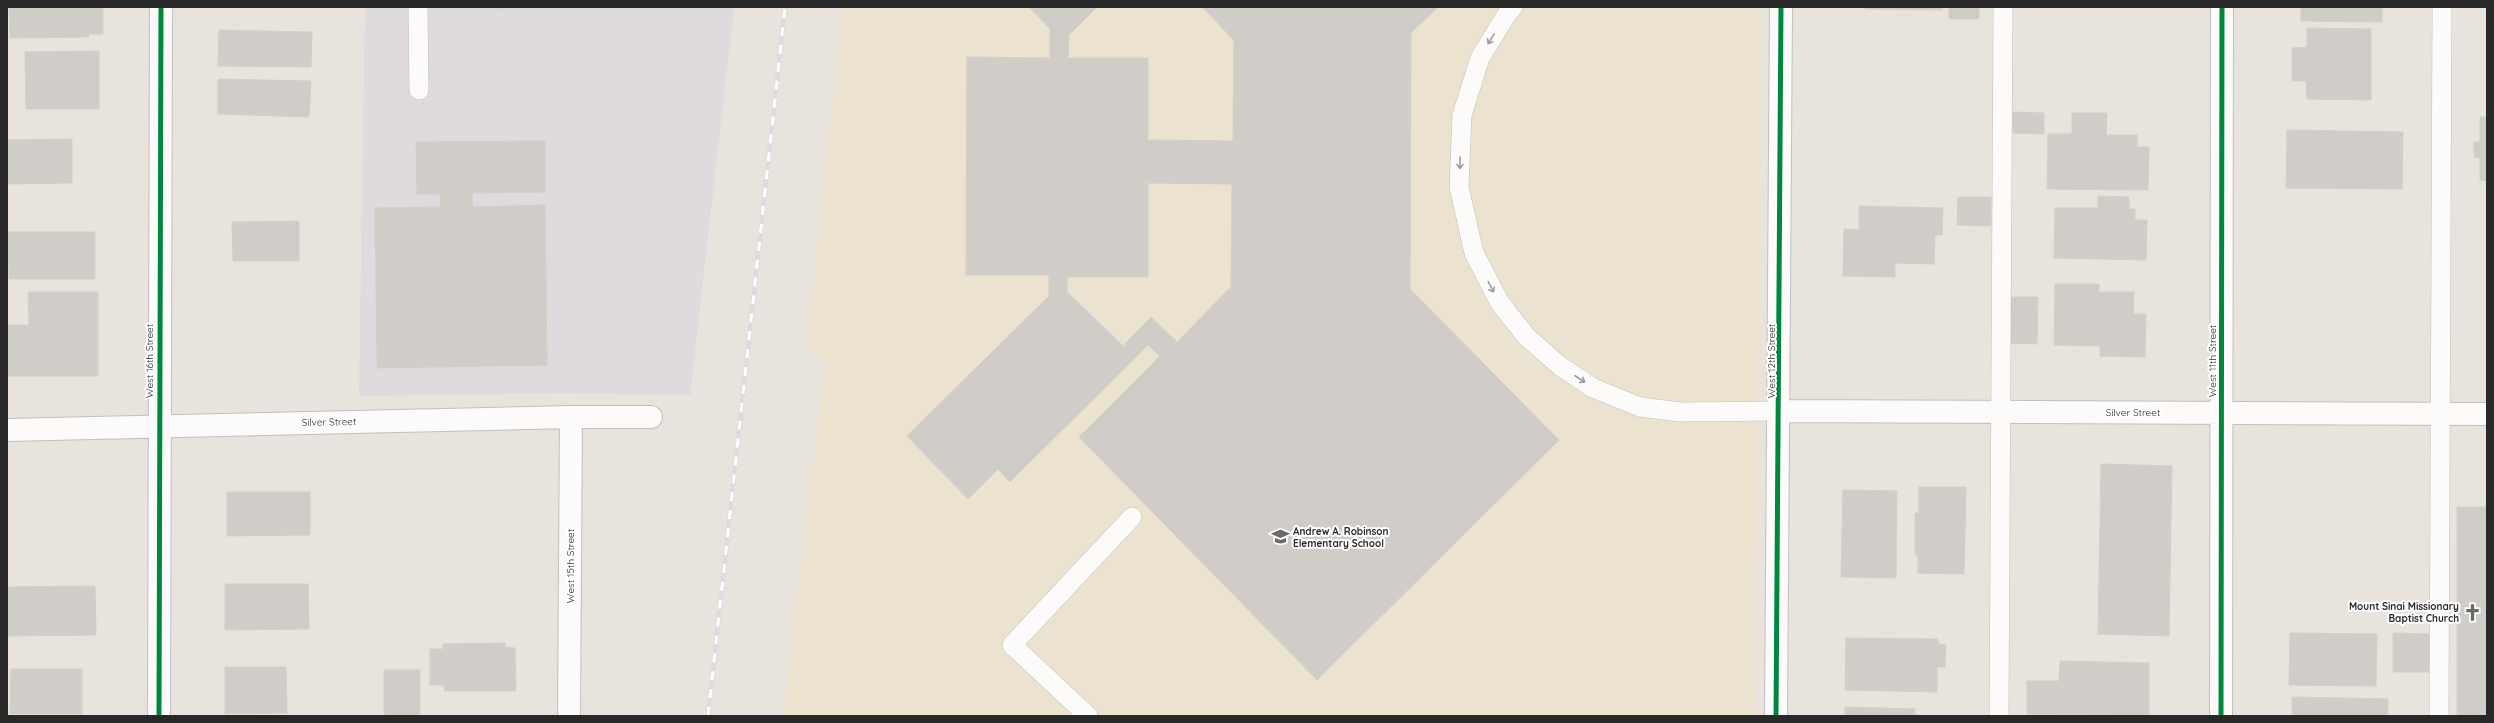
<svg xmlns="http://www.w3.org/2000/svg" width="2494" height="723" font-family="Quicksand,sans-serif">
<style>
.industrial{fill:#dedadd}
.education{fill:#ece2d0}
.building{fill:#d0cdc9;stroke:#d2cfc9;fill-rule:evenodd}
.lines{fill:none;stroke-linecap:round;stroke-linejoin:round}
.service-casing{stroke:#c1bfbf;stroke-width:20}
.minor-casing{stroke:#c1bfbf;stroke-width:24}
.service{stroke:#fcfbfa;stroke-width:19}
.minor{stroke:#fcfbfa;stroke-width:22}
.rail-casing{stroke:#dcdcde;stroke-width:4.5}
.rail{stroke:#fff;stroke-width:3;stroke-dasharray:9;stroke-linecap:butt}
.cycleway-casing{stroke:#fff;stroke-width:8}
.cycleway{stroke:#00873e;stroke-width:5}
.oneway{stroke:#9d9c9c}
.labels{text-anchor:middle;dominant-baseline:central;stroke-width:4;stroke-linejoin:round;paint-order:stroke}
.street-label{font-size:10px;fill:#282828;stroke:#fff}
.poi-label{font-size:10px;font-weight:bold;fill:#282828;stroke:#fff;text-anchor:start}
</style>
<rect width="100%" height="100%" fill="#e8e3dd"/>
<path class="industrial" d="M 365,7 L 734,7 L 690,395 L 561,393 L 359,396 Z"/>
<path class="education" d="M 843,7 L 1760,7 L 1756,716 L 783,716 L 825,359 L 806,353 Z"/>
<path class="building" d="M 9,7 L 103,7 L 103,34 L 89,34 L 89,37 L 10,38 Z
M 493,7 L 567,7 L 493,8 Z
M 1029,7 L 1097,7 L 1069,35 L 1068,58 L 1148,58 L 1148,140 L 1233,141 L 1234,40 L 1202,7 L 1438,7 L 1411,33 L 1410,289 L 1559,440 L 1317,680 L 1079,437 L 1160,356 L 1148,345 L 1010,482 L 998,469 L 968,499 L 907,436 L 1049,296 L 1049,275 L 966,275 L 967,57 L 1050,58 L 1050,29 ZM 1148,183 L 1232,184 L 1231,287 L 1177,342 L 1151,317 L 1123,346 L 1067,292 L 1067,277 L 1148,277 Z
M 1865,7 L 1942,7 L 1942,10 L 1865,9 Z
M 1949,7 L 1979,7 L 1979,19 L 1949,19 Z
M 2301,7 L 2382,7 L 2382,22 L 2301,21 Z
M 2307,28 L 2371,29 L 2371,100 L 2307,99 L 2306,81 L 2292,81 L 2292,48 L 2307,47 Z
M 219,30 L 312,32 L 311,67 L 218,66 Z
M 99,51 L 99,109 L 26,109 L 25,52 Z
M 218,79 L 311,81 L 309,117 L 218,114 Z
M 2013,112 L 2044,113 L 2044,134 L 2013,133 Z
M 2072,113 L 2107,113 L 2106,135 L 2137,135 L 2137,147 L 2149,147 L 2148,190 L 2047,189 L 2048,134 L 2072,134 Z
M 2480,117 L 2487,117 L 2487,181 L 2480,180 L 2480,158 L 2474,157 L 2474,142 L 2480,142 Z
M 2287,130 L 2403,132 L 2402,189 L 2286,188 Z
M 72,139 L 72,183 L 7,184 L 7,140 Z
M 545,141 L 545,192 L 472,193 L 473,207 L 545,205 L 547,365 L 377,368 L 375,208 L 441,207 L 440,194 L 417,194 L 416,142 Z
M 2098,196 L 2129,197 L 2129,209 L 2135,209 L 2135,220 L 2147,220 L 2146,260 L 2054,258 L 2055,208 L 2098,208 Z
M 1958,197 L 1991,197 L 1991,226 L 1957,225 Z
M 1859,206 L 1943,208 L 1942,235 L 1935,235 L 1934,264 L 1895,263 L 1895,277 L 1843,276 L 1844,229 L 1859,230 Z
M 299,221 L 299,261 L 233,261 L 232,222 Z
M 8,232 L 95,232 L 95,279 L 9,279 Z
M 2055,284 L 2099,284 L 2099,292 L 2134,292 L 2133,314 L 2146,314 L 2145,357 L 2100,356 L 2100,346 L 2054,345 Z
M 28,292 L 98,292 L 98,376 L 7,376 L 7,325 L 29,325 Z
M 2010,297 L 2038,297 L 2037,344 L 2009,343 Z
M 2101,464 L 2172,466 L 2169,636 L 2098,634 Z
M 1919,487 L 1966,487 L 1964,574 L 1918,573 L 1918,555 L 1915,555 L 1915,513 L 1919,513 Z
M 1843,490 L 1897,491 L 1896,578 L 1841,577 Z
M 227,492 L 310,492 L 310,535 L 227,536 Z
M 2457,507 L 2487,507 L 2487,716 L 2457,716 Z
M 225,584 L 308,584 L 309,629 L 225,630 Z
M 95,586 L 96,635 L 7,636 L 7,587 Z
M 2290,633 L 2377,634 L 2376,686 L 2289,685 Z
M 2393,633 L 2431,634 L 2431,672 L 2393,672 Z
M 1846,638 L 1938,639 L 1938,644 L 1946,645 L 1945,667 L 1937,667 L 1937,692 L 1845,690 Z
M 505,643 L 505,647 L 515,648 L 516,691 L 444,691 L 444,685 L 430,685 L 430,649 L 443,649 L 443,644 Z
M 2060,661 L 2149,663 L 2149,716 L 2027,714 L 2027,681 L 2059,681 Z
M 225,667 L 286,667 L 287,713 L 225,714 Z
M 11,669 L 82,669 L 82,714 L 10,714 Z
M 384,670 L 420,670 L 420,716 L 384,716 Z
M 2292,697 L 2388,699 L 2388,716 L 2292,716 Z
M 1845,707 L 1915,709 L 1915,715 L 1937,716 L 1845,716 Z"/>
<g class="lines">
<defs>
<path id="service" d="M 418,7 L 419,90
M 1513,7 L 1507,14 L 1480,58 L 1462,115 L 1459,187 L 1474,253 L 1500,303 L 1526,336 L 1560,366 L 1593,388 L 1640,407 L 1680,412 L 1780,411
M 1088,716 L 1012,645 L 1132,517
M 1999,716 L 2003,7
M 2439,716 L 2442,7"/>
<path id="minor" d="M 1780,411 L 2487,414
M 7,430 L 571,417 L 651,417
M 159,716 L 161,7
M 569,716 L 571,417
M 1776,716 L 1781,7
M 2221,716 L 2222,7"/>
</defs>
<use href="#service" class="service-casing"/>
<use href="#minor" class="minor-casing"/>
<use href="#service" class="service"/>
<use href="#minor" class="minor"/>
<defs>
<path id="rail" d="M 708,716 L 785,7"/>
</defs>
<use href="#rail" class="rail-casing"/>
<use href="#rail" class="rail"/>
<defs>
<path id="cycleway" d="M 159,716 L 161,7
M 1776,716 L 1781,7
M 2221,716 L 2222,7"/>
</defs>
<use href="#cycleway" class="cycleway-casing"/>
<use href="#cycleway" class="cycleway"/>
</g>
<defs><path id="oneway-shaft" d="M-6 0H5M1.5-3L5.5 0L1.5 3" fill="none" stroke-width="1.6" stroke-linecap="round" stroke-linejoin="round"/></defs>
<g class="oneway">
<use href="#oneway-shaft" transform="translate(1491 39) rotate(122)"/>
<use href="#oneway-shaft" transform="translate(1460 163) rotate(92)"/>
<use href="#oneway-shaft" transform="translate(1491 287) rotate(63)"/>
<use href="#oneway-shaft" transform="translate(1580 379) rotate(33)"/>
</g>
<defs>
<symbol id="school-bare" viewBox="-9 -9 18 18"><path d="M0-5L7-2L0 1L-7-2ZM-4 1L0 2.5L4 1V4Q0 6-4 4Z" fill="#6b6967" stroke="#fff" stroke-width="2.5" paint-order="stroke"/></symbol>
<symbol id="church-bare" viewBox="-9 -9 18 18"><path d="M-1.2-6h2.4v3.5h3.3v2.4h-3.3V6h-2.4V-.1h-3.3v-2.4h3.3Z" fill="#6b6967" stroke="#fff" stroke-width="2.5" paint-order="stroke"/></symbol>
</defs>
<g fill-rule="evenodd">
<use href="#school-bare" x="1268" y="524" width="25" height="25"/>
<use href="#church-bare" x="2460" y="600" width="25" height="25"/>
</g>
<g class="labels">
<g class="street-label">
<text transform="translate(149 361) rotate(-90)">West 16th Street</text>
<text transform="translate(1771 361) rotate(-90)">West 12th Street</text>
<text transform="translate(2212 361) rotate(-90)">West 11th Street</text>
<text x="2133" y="412">Silver Street</text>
<text transform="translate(329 422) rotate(-1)">Silver Street</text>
<text transform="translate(570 566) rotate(-90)">West 15th Street</text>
</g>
<g class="poi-label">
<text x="1293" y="531">Andrew A. Robinson<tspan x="1293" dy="12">Elementary School</tspan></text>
<text x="2459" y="606" text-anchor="end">Mount Sinai Missionary<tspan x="2459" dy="12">Baptist Church</tspan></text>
</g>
</g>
<rect width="2494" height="723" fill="none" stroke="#282828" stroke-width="16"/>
</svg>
